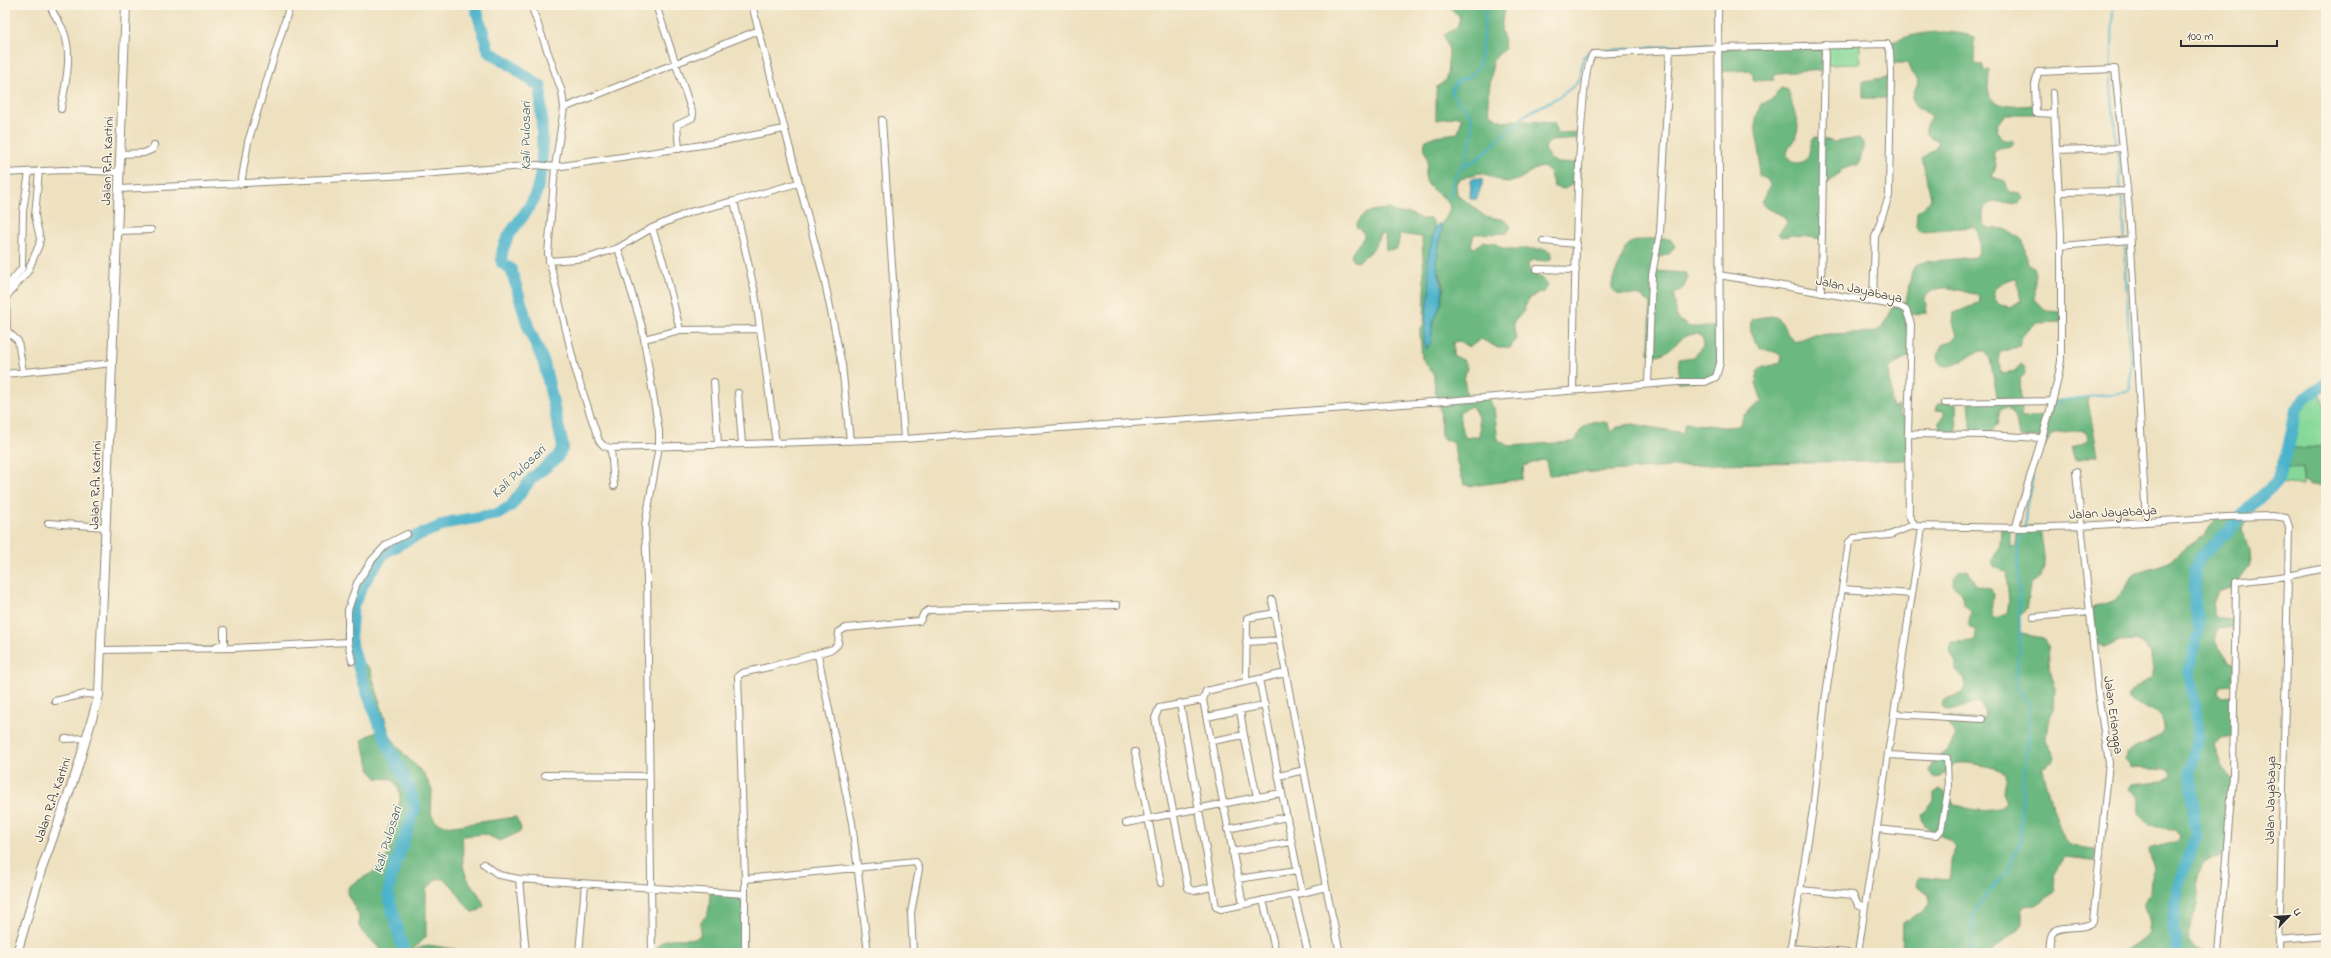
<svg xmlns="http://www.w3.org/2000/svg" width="2331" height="958" font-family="'Indie Flower',sans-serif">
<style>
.green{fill:#86d899;stroke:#588262}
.forest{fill:#6cb881;stroke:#4c7256;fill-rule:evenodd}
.water{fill:#4cb3cb;stroke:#3c6f7b}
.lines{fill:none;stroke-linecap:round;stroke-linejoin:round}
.stream{stroke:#4cb3cb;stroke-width:2}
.river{stroke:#4cb3cb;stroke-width:12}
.minor-casing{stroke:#8c8676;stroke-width:8}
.major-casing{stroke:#8c8676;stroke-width:10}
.minor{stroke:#fff;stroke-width:6}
.major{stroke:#fff;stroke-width:8}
.labels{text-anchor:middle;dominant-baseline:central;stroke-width:3;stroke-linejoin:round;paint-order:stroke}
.street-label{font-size:13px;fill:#2b2b2b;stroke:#fcf5e5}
.water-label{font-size:14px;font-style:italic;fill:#375b63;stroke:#fcf5e5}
</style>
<rect width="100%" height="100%" fill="#fcf5e5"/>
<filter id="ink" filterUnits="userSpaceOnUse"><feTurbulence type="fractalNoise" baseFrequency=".025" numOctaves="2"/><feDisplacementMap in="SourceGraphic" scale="8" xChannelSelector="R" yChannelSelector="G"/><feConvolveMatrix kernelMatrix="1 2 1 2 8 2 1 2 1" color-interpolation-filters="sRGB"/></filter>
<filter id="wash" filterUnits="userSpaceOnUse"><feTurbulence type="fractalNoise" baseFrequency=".012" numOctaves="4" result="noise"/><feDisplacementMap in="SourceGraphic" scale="16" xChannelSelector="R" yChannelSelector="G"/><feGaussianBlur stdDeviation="0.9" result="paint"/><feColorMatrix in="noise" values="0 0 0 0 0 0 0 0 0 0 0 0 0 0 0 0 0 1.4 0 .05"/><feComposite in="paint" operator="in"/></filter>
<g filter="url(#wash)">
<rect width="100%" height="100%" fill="#eee1c0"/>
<path class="green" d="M 1825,44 L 1860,44 L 1860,62 L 1857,64 L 1825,65 Z
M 2318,389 L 2326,406 L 2326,445 L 2288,449 C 2292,422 2292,404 2318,389 Z
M 2282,467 L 2303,468 L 2303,485 L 2276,483 Z"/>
<path class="forest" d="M 1449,5 L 1505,5 L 1501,28 L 1505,49 L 1493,59 C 1492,67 1491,76 1490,84 C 1488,103 1483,114 1506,122 L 1513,120 L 1554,123 L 1557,133 L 1581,132 L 1580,139 L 1551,141 L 1545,147 C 1549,166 1563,165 1580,161 L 1579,181 L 1564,189 L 1554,187 L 1549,171 L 1543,167 C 1531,168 1523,180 1511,182 C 1499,183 1490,173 1478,173 L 1458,180 L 1456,184 L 1457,194 L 1484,216 L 1505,220 L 1511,226 L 1507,233 L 1474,234 L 1471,246 L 1475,248 L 1483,241 L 1494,243 L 1504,249 L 1545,249 L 1551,252 L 1551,259 L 1549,261 L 1533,260 L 1528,263 L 1529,271 L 1544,280 L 1547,286 L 1543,292 L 1529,298 L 1523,312 L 1513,323 L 1516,339 L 1510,348 L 1498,348 L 1481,339 L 1470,347 L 1459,341 L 1453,342 L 1453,355 L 1463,360 L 1467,368 L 1464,379 L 1467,394 L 1466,399 L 1488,398 L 1494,408 L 1498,440 L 1510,446 L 1571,442 L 1576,441 C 1580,426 1591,418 1607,423 L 1611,432 L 1619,426 L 1633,424 L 1683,433 L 1685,423 L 1724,427 L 1739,426 L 1744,415 L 1762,401 L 1756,383 L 1758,371 C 1764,364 1773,367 1781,362 L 1781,356 C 1776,350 1767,352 1761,348 C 1752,343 1748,327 1752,319 L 1771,316 L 1779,318 L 1787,333 L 1795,342 L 1812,335 L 1872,332 L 1881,329 L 1894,306 L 1899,306 L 1906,301 L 1912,271 L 1916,265 L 1924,262 L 1975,257 C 1983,251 1981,232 1973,227 L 1921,231 L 1916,226 L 1917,212 L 1929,202 L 1931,198 L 1922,158 L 1936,148 L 1938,141 L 1926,133 L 1926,126 L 1931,117 C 1918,104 1905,108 1918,83 L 1917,78 L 1912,74 L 1907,63 L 1890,63 L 1887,44 C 1916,32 1944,28 1975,37 L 1974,64 L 1983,65 L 1983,71 L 1989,70 C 1989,77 1988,83 1988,89 C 1992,111 2018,106 2033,105 L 2035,114 L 2007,114 L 1998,123 L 1996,130 L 2003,140 L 2012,140 L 2014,143 L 2011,146 L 1998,148 L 1993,152 L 1996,165 L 1992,177 L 2005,181 L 2009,192 L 2020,194 L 2023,198 L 2018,204 C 2008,203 1993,198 1985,208 C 1983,210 1983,215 1983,217 C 1983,234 1998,226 2007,230 C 2012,232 2019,237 2023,241 L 2028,263 L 2035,269 L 2035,299 L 2046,311 L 2062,312 L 2062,322 L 2036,323 L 2022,336 L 2020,346 L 1999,353 L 2000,371 L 2004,374 L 2015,372 L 2021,364 L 2025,367 L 2025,374 L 2020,379 L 2021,418 L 2047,416 L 2052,401 L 2087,397 L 2098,455 L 2075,460 L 2071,448 L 2088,441 L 2087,433 L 2083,430 L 2055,433 L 2051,435 L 2045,446 L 2039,445 L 2041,438 L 2019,437 L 2016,419 L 2007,407 L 2000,409 L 1997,425 L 1987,435 L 1972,435 L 1969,402 L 1998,401 L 1990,359 L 1985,351 C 1971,349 1954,373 1940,364 C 1937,356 1938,352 1942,345 L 1954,340 L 1957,335 L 1953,323 L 1954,313 L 1977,304 L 1980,301 L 1977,294 C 1959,293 1951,282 1930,292 L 1925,298 L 1927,313 L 1909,315 L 1910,356 L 1889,368 L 1892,407 L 1899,406 L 1899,415 L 1908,416 L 1908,460 L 1715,464 L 1549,475 L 1546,461 L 1542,460 L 1524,466 L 1522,479 L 1472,486 L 1464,484 C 1459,470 1455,458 1454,443 L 1445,440 L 1441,435 L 1440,402 L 1435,391 L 1434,375 L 1422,358 L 1420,332 L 1424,322 L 1425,296 L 1422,237 L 1400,234 L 1397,249 L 1386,250 L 1385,235 L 1380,234 L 1373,249 L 1358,262 L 1353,261 L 1351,254 L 1364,237 L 1363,232 L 1356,227 C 1362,210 1374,210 1390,209 L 1397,214 L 1409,213 L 1421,219 L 1431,219 L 1435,227 L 1427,260 L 1430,292 L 1426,316 L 1425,346 L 1431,342 L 1433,323 L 1441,304 L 1444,287 L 1436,262 L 1442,229 L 1441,224 C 1465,196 1432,199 1426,180 C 1423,172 1428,168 1428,161 C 1427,154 1422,147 1426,140 L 1435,136 L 1458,133 L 1462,118 L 1459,116 L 1436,120 L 1436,92 L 1437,87 L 1445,81 L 1447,75 L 1449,51 L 1444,35 L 1456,28 C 1465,12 1454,16 1449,5 ZM 2017,278 L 2021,301 L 2010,307 L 2000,305 C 1985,292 2002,279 2017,278 ZM 1471,406 C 1478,412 1481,427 1479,436 L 1466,438 L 1464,435 L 1459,412 Z
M 1825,44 L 1825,70 L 1777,73 L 1774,75 L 1774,80 L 1753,81 L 1753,74 L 1750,70 L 1719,72 L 1719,48 Z
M 1890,77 L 1890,98 L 1863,98 L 1863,81 Z
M 1781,88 L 1788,90 C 1789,92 1798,124 1798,126 C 1798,130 1796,135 1795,139 C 1793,145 1787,147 1787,155 L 1795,163 C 1814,164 1806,147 1815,137 L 1835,142 L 1859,138 L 1864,144 L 1859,164 L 1843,169 L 1823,189 L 1822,239 L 1794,235 L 1781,237 L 1778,234 L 1787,223 L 1785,217 L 1767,208 L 1761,202 L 1770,185 L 1767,179 L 1759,176 C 1758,170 1760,163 1760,157 C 1758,134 1751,127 1761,104 L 1770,101 Z
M 1646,239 L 1670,239 L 1675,246 L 1669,254 L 1654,259 L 1653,268 L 1656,271 L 1686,273 L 1688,276 L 1684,287 L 1674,295 L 1677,319 L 1690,327 L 1720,327 L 1720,363 L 1711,380 L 1678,382 L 1679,359 L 1693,357 L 1703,346 L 1703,340 L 1698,334 C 1677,332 1668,363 1649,353 L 1651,303 L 1640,296 L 1617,294 L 1612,289 C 1611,274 1623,263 1625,248 L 1632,242 Z
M 1956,403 L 1957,435 L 1940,435 L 1939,422 L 1944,417 L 1944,411 L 1936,410 L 1938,404 Z
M 2326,445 L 2326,489 L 2322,485 L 2310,485 L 2303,480 L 2303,468 L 2282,467 L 2288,449 Z
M 2248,516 L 2242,529 L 2249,550 L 2250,566 L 2235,586 L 2218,592 C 2213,601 2210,611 2217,618 L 2235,619 L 2235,627 L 2218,629 L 2215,641 L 2229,662 L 2234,664 L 2234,685 L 2220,686 L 2218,693 L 2221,697 L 2234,696 L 2233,737 L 2222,739 L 2215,746 L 2223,767 L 2233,783 L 2226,856 C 2219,860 2205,857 2201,865 C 2195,877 2201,893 2198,905 C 2195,918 2184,927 2190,941 C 2193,948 2201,950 2207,953 L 2128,953 L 2126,949 L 2143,940 L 2148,934 L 2150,924 L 2144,902 L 2150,893 L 2151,877 L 2154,869 L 2149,851 L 2151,848 L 2179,841 L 2181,836 L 2176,829 C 2164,829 2143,827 2139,812 C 2138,807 2140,802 2138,796 L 2129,789 L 2132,784 L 2163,781 L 2172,775 L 2170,770 L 2132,768 L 2125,760 L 2126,754 C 2138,744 2156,743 2164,730 C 2165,702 2130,710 2128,697 L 2132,690 L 2153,676 C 2153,663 2151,645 2136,640 L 2118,641 L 2104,647 L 2093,642 L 2092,608 L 2115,600 L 2124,591 L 2131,577 L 2136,573 L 2171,561 L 2188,545 L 2204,536 L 2217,517 Z
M 2010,527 L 2010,548 L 2015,547 L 2016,527 L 2040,527 C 2041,541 2049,565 2040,578 C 2037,582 2033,582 2030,586 L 2026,609 L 2019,616 L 2020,634 L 2044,638 L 2047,645 L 2048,663 L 2055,686 L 2054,709 L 2048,721 L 2046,740 L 2055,756 L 2052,762 L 2042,768 C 2043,778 2062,841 2068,844 C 2078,849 2091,847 2101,851 L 2100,861 L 2065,857 L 2053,875 L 2056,892 L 2036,905 L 2025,906 L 2022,911 L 2022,925 L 1991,953 L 1902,953 L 1903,922 L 1923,912 L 1930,903 L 1929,895 L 1916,886 L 1918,877 L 1948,880 L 1950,877 L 1951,860 L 1956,847 C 1948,833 1919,833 1922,814 L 1934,802 L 1934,793 L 1940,789 L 1948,795 L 1954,804 C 1968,809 1996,817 2006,801 C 2001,786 2008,784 2006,773 C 1996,767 1965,760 1954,764 C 1949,766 1946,773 1941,777 L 1933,778 L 1929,772 L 1933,761 L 1947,751 L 1956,736 L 1948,725 L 1949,717 L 1982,720 L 1985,713 L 1980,703 C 1967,703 1958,711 1946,711 L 1942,707 L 1943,701 C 1949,696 1970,694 1964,681 C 1963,677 1958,674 1956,671 L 1956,663 L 1949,651 L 1952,643 L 1974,642 L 1977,638 L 1976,630 L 1968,625 L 1971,612 L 1964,605 L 1963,596 L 1953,584 L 1955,577 L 1960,571 L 1968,570 L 1976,586 L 1991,589 L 1993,594 L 1991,614 L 1995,618 L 2007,614 L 2009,601 L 2006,572 L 1994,567 L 1991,562 L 2000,547 L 2001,528 Z
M 362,665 L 366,665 L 370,669 L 390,736 L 403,753 L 424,774 L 432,790 L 431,813 L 434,819 L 439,824 L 453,826 L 516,817 L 521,828 L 520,832 L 500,841 L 485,834 L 464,836 L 462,838 C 464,849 461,862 465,873 C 469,886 481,893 484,906 L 480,910 L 473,912 C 460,903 452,875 436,879 L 426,890 L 426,937 L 411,951 L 428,945 L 454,949 L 457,953 L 385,953 L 363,933 L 359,926 L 359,916 L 347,893 L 349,886 L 373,872 L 389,854 C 390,846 385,838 388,829 C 394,808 409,803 393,779 L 377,778 L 371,772 L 362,740 C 368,734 375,735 381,728 L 359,668 Z
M 710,893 L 745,894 L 745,953 L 655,953 C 660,930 684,944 700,936 L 701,921 L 707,915 L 709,909 Z"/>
<path class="water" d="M 1475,178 L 1484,179 L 1477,198 L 1475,200 L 1470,198 L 1471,180 Z
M 1439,223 L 1442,229 L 1436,262 L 1443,289 L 1441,304 L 1433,323 L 1431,342 L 1427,349 L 1424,341 L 1426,312 L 1430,292 L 1427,260 L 1435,227 Z"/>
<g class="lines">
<path class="stream" d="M 1462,166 C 1469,152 1479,123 1467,110 C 1462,104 1454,100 1451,92 L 1456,82 L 1471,76 L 1479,66 L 1487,5
M 1450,198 L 1454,179 L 1459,169 L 1479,158 L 1525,115 L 1560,96 L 1575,85 L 1579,78 L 1584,57 L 1589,51 L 1708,44
M 2054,406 L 2063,400 L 2127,392 L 2131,389 L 2124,224 L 2111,86 L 2113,5
M 1970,953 L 1974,915 L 1981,902 L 2007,872 L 2020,841 L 2022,789 L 2031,720 L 2029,705 L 2016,688 L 2020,634 L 2018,546 L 2025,525 L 2026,508 L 2033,477"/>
<path class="river" d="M 404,953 L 388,894 L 391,878 L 415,807 L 409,787 L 387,743 L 363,682 L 350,639 L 353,605 L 366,579 L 384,553 L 409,539 L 451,522 L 498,514 L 511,506 L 531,479 L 557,458 L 563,447 L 544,363 L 529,329 L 511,269 L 502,263 C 498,236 529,217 536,193 C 547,160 540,121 541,87 C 522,75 509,61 489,52 L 475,5
M 2178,953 L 2173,924 L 2178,885 L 2196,837 L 2190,769 L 2197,739 L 2197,722 L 2189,671 L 2199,630 L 2194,591 L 2195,569 L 2200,558 L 2228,531 L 2247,509 L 2276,483 L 2288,449 L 2296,410 L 2305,397 L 2326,385"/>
</g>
</g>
<g filter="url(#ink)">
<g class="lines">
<defs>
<path id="minor" d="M 50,5 C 53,15 61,23 64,32 C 73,57 65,85 61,109
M 531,5 L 562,92 L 564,108 L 555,167 L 709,144 L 784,129
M 656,5 L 693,115 L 692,118 L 677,125 L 679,149
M 752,5 L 824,278 L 842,365 L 850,441
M 564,108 L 759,30
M 2054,114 L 2036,113 L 2035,84 L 2038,72 L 2115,69 L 2129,209 L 2146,522
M 882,120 L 904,439
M 2056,150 L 2123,148
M 120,154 L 144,153 L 153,149 L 154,145
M 5,173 L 63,170 L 119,172
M 241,184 L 248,142 L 290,5
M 119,189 L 409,175 L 537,165 L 555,167 L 548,254 L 575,368 L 589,411 L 599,441 L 604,446 L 611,448 L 904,439 L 1446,401 L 1678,382 L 1705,382 L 1716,377 L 1720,363 L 1718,5
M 2059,192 L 2127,191
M 117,231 L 151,230
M 1543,241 L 1577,244
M 2061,246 L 2130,240
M 549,261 L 588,258 L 618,248
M 1537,269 L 1576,270
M 1719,275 L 1899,306 L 1906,310 L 1911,324 L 1908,434 L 1909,516 L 1915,526 L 2021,528 L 2080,526 L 2227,517 L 2273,516 L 2286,518 L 2289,527 L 2288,576 L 2279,953
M 5,289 L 22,268 L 23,211 L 29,172
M 1821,293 L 1825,44
M 680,330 L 663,261 L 652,228 L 690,212 L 734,201
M 644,339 L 680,330 L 760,329
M 23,372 L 18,341 L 7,331 L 6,297 L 28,271 L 39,245 L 40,239 L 35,216 L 39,171
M 5,374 L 113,363
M 714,382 L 718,444
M 1648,384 L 1652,275 L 1660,232 L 1670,51
M 1573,390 C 1574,349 1576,69 1593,54 L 1719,48 L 1887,44 L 1890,51 L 1891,74 L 1889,196 L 1875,237 L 1873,302
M 738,393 L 742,444
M 1945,403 L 2052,401
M 1908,434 L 1987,435 L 2041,438
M 776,443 L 755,293 L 734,201 L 798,183
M 611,448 L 614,486
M 48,523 L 106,527
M 2016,527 C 2029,472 2052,417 2061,361 L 2061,233 L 2053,93
M 1842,589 L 1912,594
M 1272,600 L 1326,887 L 1340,953
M 2034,617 L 2089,612
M 348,642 L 352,661
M 1246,642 L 1280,640
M 217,646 L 224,644 L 224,630
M 102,650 L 234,648 L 348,642 L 348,610 L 357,583 L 372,560 L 387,544 L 407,534
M 818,655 L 852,823 L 868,953
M 1259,679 L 1286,673
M 1246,682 L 1247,618 L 1275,613
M 1203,700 L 1206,691 L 1259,679 L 1302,893 L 1294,894 L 1308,953
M 55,701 L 85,694 L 99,695
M 1180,703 L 1216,907 L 1221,909 L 1294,894
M 1895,714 L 1982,719
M 1207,717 L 1240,710
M 1244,735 L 1240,710 L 1265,705
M 65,739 L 86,738
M 1212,741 L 1244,735 L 1257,797 L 1282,793
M 1135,752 L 1161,883
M 545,775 L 649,776
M 1279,776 L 1304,770
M 1126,823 L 1257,797
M 1227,829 L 1287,817
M 1876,829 L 1937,835 L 1941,830 L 1948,790 L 1947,758 L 1888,755
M 1232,852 L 1291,842
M 484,864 L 499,875 L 519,879
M 745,879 L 916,862 L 919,869 L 911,913 L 913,953
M 1238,879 L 1297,870
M 1211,887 L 1194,891 L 1188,888 L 1155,718 L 1159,708 L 1203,700 L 1243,904
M 1801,890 L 1853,895 L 1858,904 L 1864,907
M 1302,893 L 1326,887
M 1263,900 L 1276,953
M 2279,940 L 2326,936
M 1790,948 L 1849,953
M 526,953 L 519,879 L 745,894
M 579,953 L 585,884
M 652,953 L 647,579 L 645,526 L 659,446 L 659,431 L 642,327 L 618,248 L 652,228
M 745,953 L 745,879 L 738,676 L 742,673 L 773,666 L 833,649 L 838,644 L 839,632 L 846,628 L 920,621 L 924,613 L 929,610 L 1117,605
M 1790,953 L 1813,809 L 1825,701 L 1849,542 L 1854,538 L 1890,535 L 1913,525
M 1858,953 L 1922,528
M 2049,953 C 2050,947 2049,939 2052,934 C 2058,923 2084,931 2093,922 L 2109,763 L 2098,694 L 2076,472
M 2110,953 L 2110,952
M 2218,953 L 2233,774 L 2236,582 L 2288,576 L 2326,568"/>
<path id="major" d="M 17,953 L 41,871 L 76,773 L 99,695 L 126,5"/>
</defs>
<use href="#minor" class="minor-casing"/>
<use href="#major" class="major-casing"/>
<use href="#minor" class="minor"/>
<use href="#major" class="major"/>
</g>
</g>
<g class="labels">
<g class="street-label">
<text transform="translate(108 161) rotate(-88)">Jalan R.A. Kartini</text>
<text transform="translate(1859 290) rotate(12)">Jalan Jayabaya</text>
<text transform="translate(96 485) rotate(-88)">Jalan R.A. Kartini</text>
<text transform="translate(2113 513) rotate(-3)">Jalan Jayabaya</text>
<text transform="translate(2113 715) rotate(82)">Jalan Erlangga</text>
<text transform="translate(53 800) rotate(-71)">Jalan R.A. Kartini</text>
<text transform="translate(2271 800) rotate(-89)">Jalan Jayabaya</text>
</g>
<g class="water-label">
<text transform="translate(526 136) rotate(-90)">Kali Pulosari</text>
<text transform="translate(519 472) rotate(-44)">Kali Pulosari</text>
<text transform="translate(388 840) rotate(-73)">Kali Pulosari</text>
</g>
</g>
<rect width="2331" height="958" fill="none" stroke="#fcf5e5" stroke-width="20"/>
<g transform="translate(2289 916) rotate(65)" stroke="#fcf5e5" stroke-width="3" paint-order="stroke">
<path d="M0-3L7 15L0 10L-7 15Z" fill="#2b2b2b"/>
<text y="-6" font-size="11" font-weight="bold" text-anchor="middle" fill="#2b2b2b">U</text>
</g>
<path d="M2181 40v6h96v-6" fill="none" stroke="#2b2b2b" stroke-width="2"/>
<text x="2187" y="40" font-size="12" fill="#2b2b2b" stroke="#fcf5e5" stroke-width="3" paint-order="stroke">100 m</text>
</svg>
